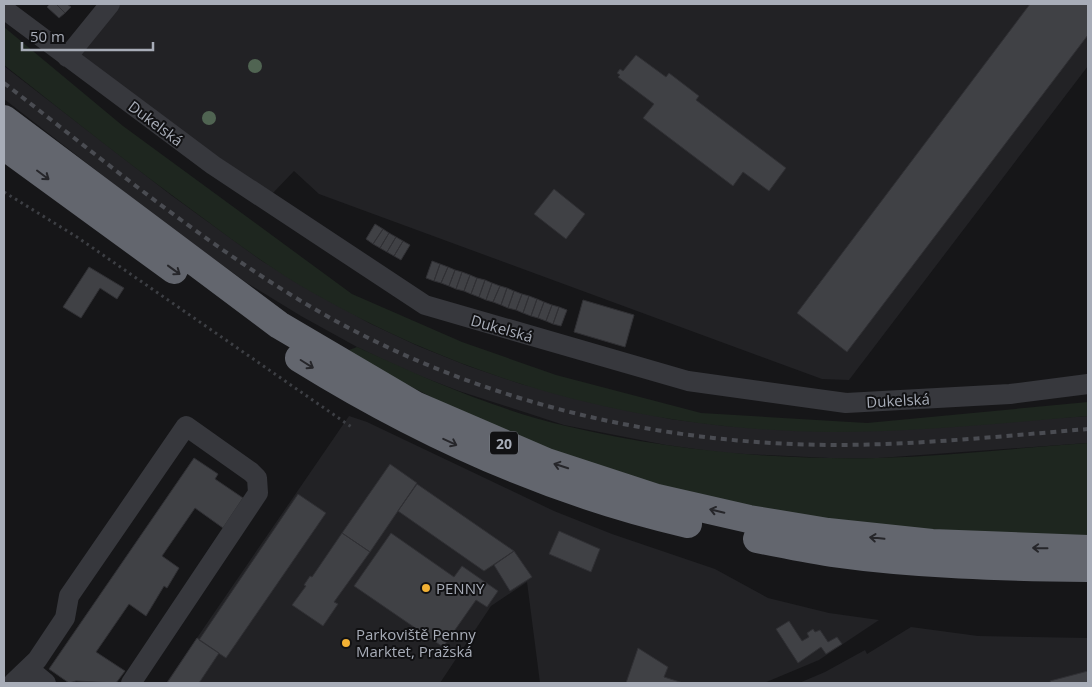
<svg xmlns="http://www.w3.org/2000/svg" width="1092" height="687" font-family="'Open Sans',sans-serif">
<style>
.built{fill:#222225}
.green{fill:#1e261f}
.building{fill:#404145;stroke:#303034}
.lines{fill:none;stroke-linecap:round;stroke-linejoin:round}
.path{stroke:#3d3f44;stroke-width:3;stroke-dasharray:2.5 4;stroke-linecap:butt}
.minor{stroke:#37383d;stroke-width:20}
.highway{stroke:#63666e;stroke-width:28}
.rail{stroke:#4a4c52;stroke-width:4;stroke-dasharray:6 5;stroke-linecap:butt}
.tree{fill:#506452}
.oneway{stroke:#26262a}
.poi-dot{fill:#f2b134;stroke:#111113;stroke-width:2}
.labels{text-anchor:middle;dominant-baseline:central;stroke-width:4;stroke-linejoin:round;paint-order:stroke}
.shield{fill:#111113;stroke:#7b7e86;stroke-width:1}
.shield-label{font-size:14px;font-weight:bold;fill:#a8adb8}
.street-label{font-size:15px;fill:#a8adb8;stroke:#111113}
.poi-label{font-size:15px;fill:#a8adb8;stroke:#111113;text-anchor:start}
</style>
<rect width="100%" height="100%" fill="#161618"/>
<path class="built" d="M 106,4 L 1088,4 L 1088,66 L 849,380 L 822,379 L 319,194 L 294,171 L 272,194 L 188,136 L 72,48 Z
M 4,66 L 171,195 L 262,261 L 369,323 L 418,346 L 468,366 L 521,384 L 670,419 L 726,426 L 864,431 L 1088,416 L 1088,443 L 879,458 L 829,458 L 724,453 L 666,445 L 564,425 L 459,391 L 407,371 L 357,347 L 301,316 L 247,283 L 155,216 L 4,99 Z
M 349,416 L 367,422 L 554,511 L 612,534 L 715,569 L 768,598 L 829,613 L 879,620 L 819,660 L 764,683 L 540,683 L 527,582 L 491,606 L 440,683 L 166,683 Z
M 911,627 L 978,636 L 1088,638 L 1088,683 L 799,683 L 825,672 L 865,650 L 867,654 Z"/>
<path class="green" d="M 4,27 L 123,126 L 352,294 L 462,342 L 556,375 L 701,413 L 867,423 L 1088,402 L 1088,416 C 1003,423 918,432 833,432 C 650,431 475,385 315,294 C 277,273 242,247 207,221 C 138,171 71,118 4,65 Z
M 357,347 C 424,378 494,409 566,426 C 668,450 772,460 877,458 C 947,456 1018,448 1088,443 L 1088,537 L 961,534 L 837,523 L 719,501 L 593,466 L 472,418 L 344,352 Z"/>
<path class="building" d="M 50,4 L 56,4 L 65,13 L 59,18 L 47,7 Z
M 56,4 L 67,4 L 71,7 L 65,13 Z
M 1030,4 L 1088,4 L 1088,35 L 847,352 L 797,313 Z
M 636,55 L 666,77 L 669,73 L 699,96 L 696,100 L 786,168 L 769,191 L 743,172 L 733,186 L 643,118 L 654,104 L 618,77 L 620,75 L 617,73 L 620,69 L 623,71 Z
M 554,189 L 585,214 L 566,239 L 534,214 Z
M 375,224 L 383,229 L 373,244 L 366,239 Z
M 383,229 L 389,233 L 380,248 L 373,244 Z
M 389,233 L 396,237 L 387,252 L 380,248 Z
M 396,237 L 403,241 L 394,256 L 387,252 Z
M 403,241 L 410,245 L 401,260 L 394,256 Z
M 432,261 L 440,264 L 434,281 L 426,278 Z
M 440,264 L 448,267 L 441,283 L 434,281 Z
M 89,267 L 124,288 L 117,299 L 100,288 L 81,318 L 63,307 Z
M 448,267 L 455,270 L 449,286 L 441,283 Z
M 455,270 L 462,272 L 456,289 L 449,286 Z
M 462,272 L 470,275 L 464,291 L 456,289 Z
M 470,275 L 477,278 L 471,294 L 464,291 Z
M 477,278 L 485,280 L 479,297 L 471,294 Z
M 485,280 L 492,283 L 486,300 L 479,297 Z
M 492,283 L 500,286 L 493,302 L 486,300 Z
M 500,286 L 507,288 L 501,305 L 493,302 Z
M 507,288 L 514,291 L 508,308 L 501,305 Z
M 514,291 L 522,294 L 516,310 L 508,308 Z
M 522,294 L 529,296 L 523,313 L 516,310 Z
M 529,296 L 537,299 L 531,316 L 523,313 Z
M 537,299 L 544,302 L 538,318 L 531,316 Z
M 583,300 L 634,315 L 625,347 L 574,332 Z
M 544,302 L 552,305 L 546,321 L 538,318 Z
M 552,305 L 559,307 L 553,324 L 546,321 Z
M 559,307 L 567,310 L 561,326 L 553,324 Z
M 194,458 L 218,474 L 215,479 L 243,498 L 223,528 L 195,508 L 162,556 L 179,568 L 167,588 L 164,586 L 146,616 L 129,604 L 96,652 L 125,671 L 116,683 L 76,681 L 69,683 L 49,669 Z
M 390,464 L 417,483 L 370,552 L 342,533 Z
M 417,484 L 514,551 L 484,571 L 398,511 Z
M 298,494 L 326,513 L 226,658 L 199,640 Z
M 559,531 L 600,549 L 591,572 L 549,554 Z
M 342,533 L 370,552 L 334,602 L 338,604 L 323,626 L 292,605 L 306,586 L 304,585 L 310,576 L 312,577 Z
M 391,533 L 454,577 L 462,566 L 498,591 L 487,607 L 476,600 L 443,647 L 354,586 Z
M 514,551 L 532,577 L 510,591 L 494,565 Z
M 789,621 L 802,641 L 809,637 L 807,633 L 813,629 L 815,632 L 820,630 L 828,642 L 837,637 L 842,644 L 826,654 L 821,647 L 798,663 L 776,629 Z
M 197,638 L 219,653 L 199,683 L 167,683 Z
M 638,648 L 668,667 L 664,677 L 683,683 L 626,683 Z
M 1088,671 L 1088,683 L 1051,683 L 1050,681 Z"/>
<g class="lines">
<path class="path" d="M 4,192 L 77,237 L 353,428"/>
<path class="minor" d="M 4,9 L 213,165 L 425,305 L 688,381 L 846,403 L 1010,394 L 1088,384
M 67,57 L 110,4
M 29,669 L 46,683
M 13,683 L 37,660 L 65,618 L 69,596 L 186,426 L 251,472 L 257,478 L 258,493 L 131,683"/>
<path class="highway" d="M 4,119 L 279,325 L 415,405 L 547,462 L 657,498 L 749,519 L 828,532 L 932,543 L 1088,549
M 4,146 L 174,270
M 299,358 C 420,433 548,492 688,524
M 757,539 C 782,544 807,549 832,553 C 917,565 1003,567 1088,568"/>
<path class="rail" d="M 4,83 C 102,159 199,240 306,304 C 464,398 649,444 833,445 C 918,445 1004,436 1088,429"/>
</g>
<g class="tree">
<circle cx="255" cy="66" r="7"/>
<circle cx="209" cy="118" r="7"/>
</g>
<defs><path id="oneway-shaft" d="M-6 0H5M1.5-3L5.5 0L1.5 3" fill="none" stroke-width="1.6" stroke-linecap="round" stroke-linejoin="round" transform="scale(1.25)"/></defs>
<g class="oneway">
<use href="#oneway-shaft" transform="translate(43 175) rotate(37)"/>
<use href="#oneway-shaft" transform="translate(174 270) rotate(36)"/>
<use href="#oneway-shaft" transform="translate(307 364) rotate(32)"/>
<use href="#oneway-shaft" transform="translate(450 442) rotate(25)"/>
<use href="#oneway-shaft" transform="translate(561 466) rotate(-162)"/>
<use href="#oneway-shaft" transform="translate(717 511) rotate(-167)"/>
<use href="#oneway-shaft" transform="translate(877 538) rotate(-174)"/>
<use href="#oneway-shaft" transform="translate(1040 548) rotate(-179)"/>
</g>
<g class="poi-dot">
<circle cx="426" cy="588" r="5"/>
<circle cx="346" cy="643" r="5"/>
</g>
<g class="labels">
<rect class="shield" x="490" y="431.5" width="28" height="23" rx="4"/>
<g class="shield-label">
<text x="504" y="443">20</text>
</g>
<g class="street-label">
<text transform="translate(156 123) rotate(37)">Dukelská</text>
<text transform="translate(502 328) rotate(16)">Dukelská</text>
<text transform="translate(898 400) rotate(-3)">Dukelská</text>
</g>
<g class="poi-label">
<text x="436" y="588">PENNY</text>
<text x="356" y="634">Parkoviště Penny<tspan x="356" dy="17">Marktet, Pražská</tspan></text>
</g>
</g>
<rect width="1092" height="687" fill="none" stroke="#a8adb8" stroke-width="10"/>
<path d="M22 42v8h131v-8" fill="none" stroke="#a8adb8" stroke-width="2.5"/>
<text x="30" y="42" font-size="15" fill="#a8adb8" stroke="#111113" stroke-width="4" paint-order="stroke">50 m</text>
</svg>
